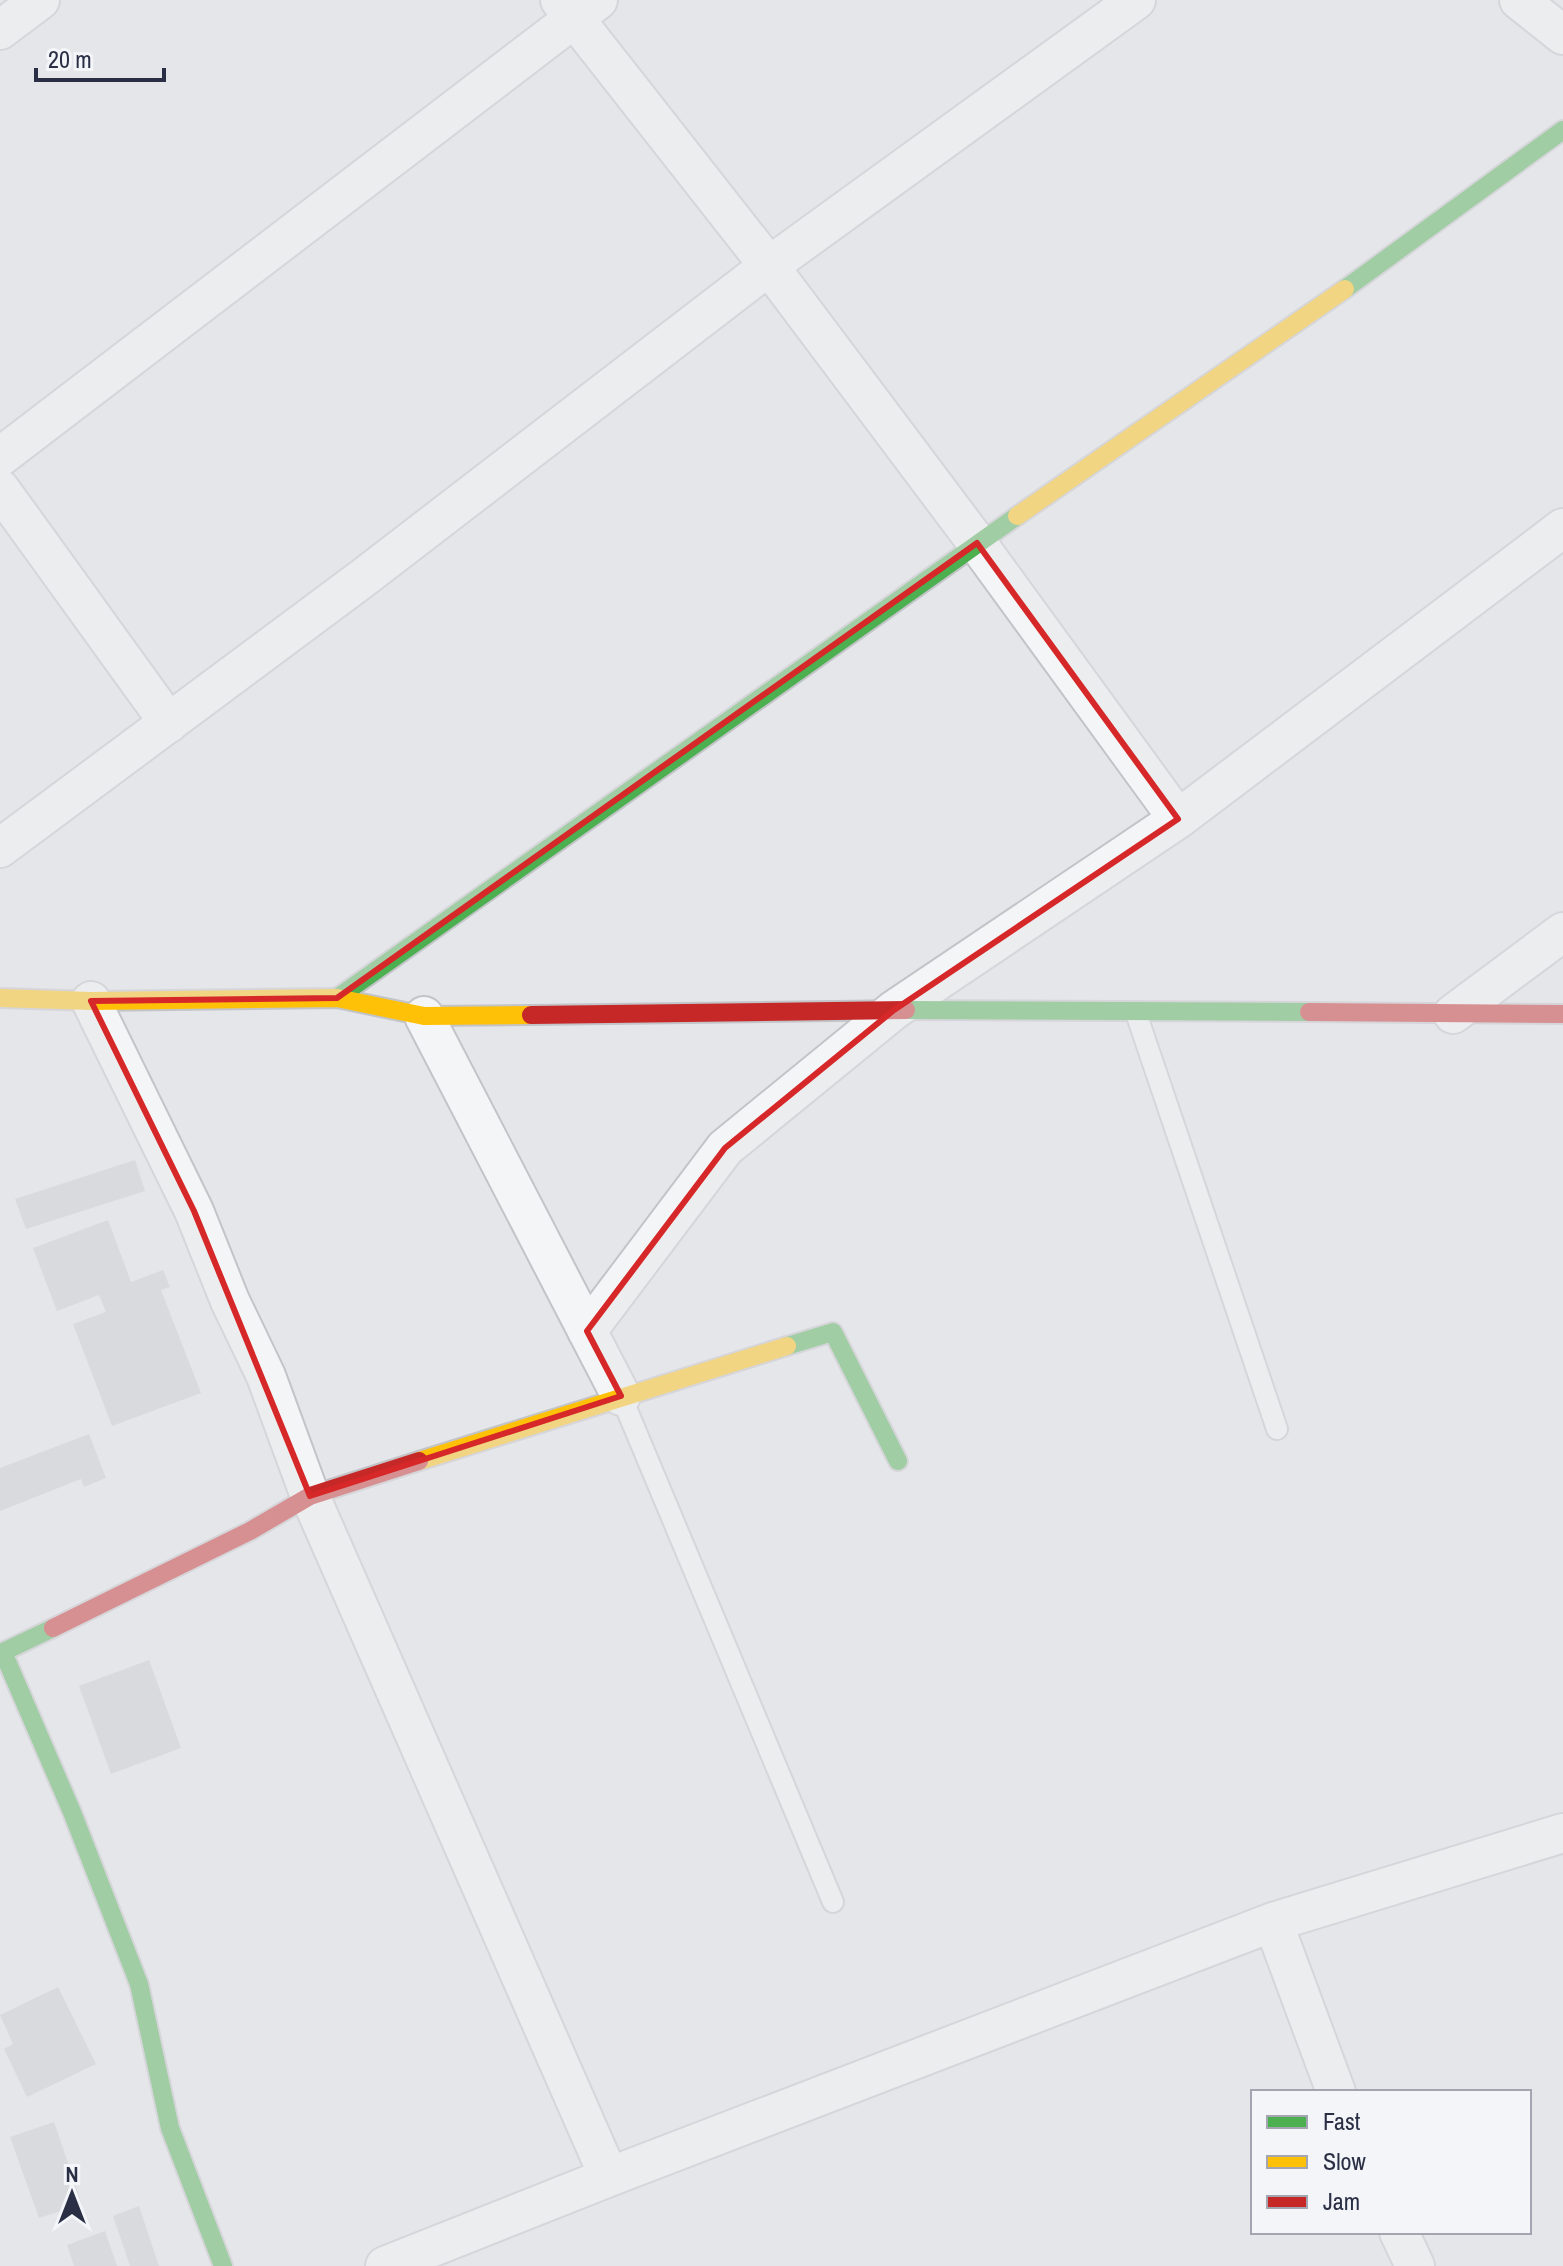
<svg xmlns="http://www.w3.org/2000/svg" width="1563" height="2266" font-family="'Archivo Narrow',sans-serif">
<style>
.building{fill:#cbccd1}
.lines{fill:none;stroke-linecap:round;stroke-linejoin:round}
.lane-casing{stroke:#c3c4c8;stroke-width:24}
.street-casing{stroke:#c3c4c8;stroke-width:42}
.fast-casing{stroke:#c3c4c8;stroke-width:22}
.slow-casing{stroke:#c3c4c8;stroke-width:22}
.jam-casing{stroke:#c3c4c8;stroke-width:22}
.lane{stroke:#f4f5f7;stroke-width:20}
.street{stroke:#f4f5f7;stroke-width:38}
.fast{stroke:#4caf50;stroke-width:18}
.slow{stroke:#ffc107;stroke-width:18}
.jam{stroke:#c62828;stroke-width:18}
.marked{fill:none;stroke:#d62828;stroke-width:6;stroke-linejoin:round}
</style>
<rect width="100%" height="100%" fill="#e5e6ea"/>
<path class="building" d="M 135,1160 L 145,1191 L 26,1229 L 15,1199 Z
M 108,1220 L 131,1282 L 163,1270 L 170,1287 L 161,1290 L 201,1393 L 112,1426 L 73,1324 L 106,1312 L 99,1295 L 57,1311 L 33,1248 Z
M 89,1434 L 106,1478 L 84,1487 L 81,1479 L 0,1511 L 0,1468 Z
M 149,1660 L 181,1748 L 111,1774 L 79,1686 Z
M 58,1987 L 96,2064 L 27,2097 L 4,2049 L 13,2044 L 0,2015 Z
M 54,2122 L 82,2204 L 39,2218 L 10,2137 Z
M 139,2206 L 159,2266 L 130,2266 L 113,2216 Z
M 105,2231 L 117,2266 L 74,2266 L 67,2245 Z"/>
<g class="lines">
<defs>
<path id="lane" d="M 1136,1013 L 1277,1429
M 621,1396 L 833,1902"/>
<path id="street" d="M 560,0 L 769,266 L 977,543 L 1178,819
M 1519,0 L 1563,35
M 0,30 L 40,0
M 0,457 L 598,0
M 0,489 L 169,723
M 0,848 L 363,578 L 769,266 L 1136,0
M 91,1001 L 194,1211 L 230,1301 L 266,1376 L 310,1496 L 609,2177
M 1453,1014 L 1563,932
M 424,1016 L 621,1396
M 587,1331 L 725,1148 L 894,1010 L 1178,819 L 1563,528
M 1273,1922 L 1336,2092
M 1399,2232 L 1415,2266
M 385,2266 L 609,2177 L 1273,1922 L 1563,1833"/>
<path id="fast" d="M 1345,289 L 1563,130
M 337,998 L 1017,516
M 906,1010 L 1309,1012
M 787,1346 L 833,1332 L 898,1461
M 53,1628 L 3,1652 L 72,1812 L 139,1984 L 170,2128 L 223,2266"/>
<path id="slow" d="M 1017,516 L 1345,289
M 0,998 L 91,1001 L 337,998 L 424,1016 L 531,1015
M 419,1461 L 787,1346"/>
<path id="jam" d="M 1309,1012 L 1563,1014
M 531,1015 L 906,1010
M 53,1628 L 250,1531 L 310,1496 L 419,1461"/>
</defs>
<use href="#lane" class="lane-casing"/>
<use href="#street" class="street-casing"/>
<use href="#fast" class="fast-casing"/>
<use href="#slow" class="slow-casing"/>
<use href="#jam" class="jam-casing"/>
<use href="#lane" class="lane"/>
<use href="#street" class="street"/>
<use href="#fast" class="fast"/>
<use href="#slow" class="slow"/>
<use href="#jam" class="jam"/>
</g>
<path d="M0 0H1563V2266H0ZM 977,543 L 1178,819 L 894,1010 L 725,1148 L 587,1331 L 621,1396 L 310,1496 L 194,1211 L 91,1001 L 337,998 Z" fill="#e5e6ea" fill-opacity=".55" fill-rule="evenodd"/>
<path class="marked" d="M 977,543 L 1178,819 L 894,1010 L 725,1148 L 587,1331 L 621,1396 L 310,1496 L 194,1211 L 91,1001 L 337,998 Z"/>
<rect x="1251" y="2090" width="280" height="144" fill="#f3f5f9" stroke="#a3a6b1" stroke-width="2"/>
<rect x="1267" y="2116" width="40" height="12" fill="#4caf50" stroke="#a3a6b1" stroke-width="2"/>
<text x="1323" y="2130" font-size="24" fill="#2a2f45">Fast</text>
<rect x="1267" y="2156" width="40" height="12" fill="#ffc107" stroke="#a3a6b1" stroke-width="2"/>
<text x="1323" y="2170" font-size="24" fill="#2a2f45">Slow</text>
<rect x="1267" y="2196" width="40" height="12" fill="#c62828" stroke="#a3a6b1" stroke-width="2"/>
<text x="1323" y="2210" font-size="24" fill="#2a2f45">Jam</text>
<g transform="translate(72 2194)" stroke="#f3f5f9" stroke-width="6" paint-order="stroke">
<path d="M0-6L14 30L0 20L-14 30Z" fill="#2a2f45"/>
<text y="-12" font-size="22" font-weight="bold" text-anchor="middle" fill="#2a2f45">N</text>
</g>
<path d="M36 68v12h128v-12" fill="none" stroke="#2a2f45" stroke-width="4"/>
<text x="48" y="68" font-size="24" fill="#2a2f45" stroke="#f3f5f9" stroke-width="6" paint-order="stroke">20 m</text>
</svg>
